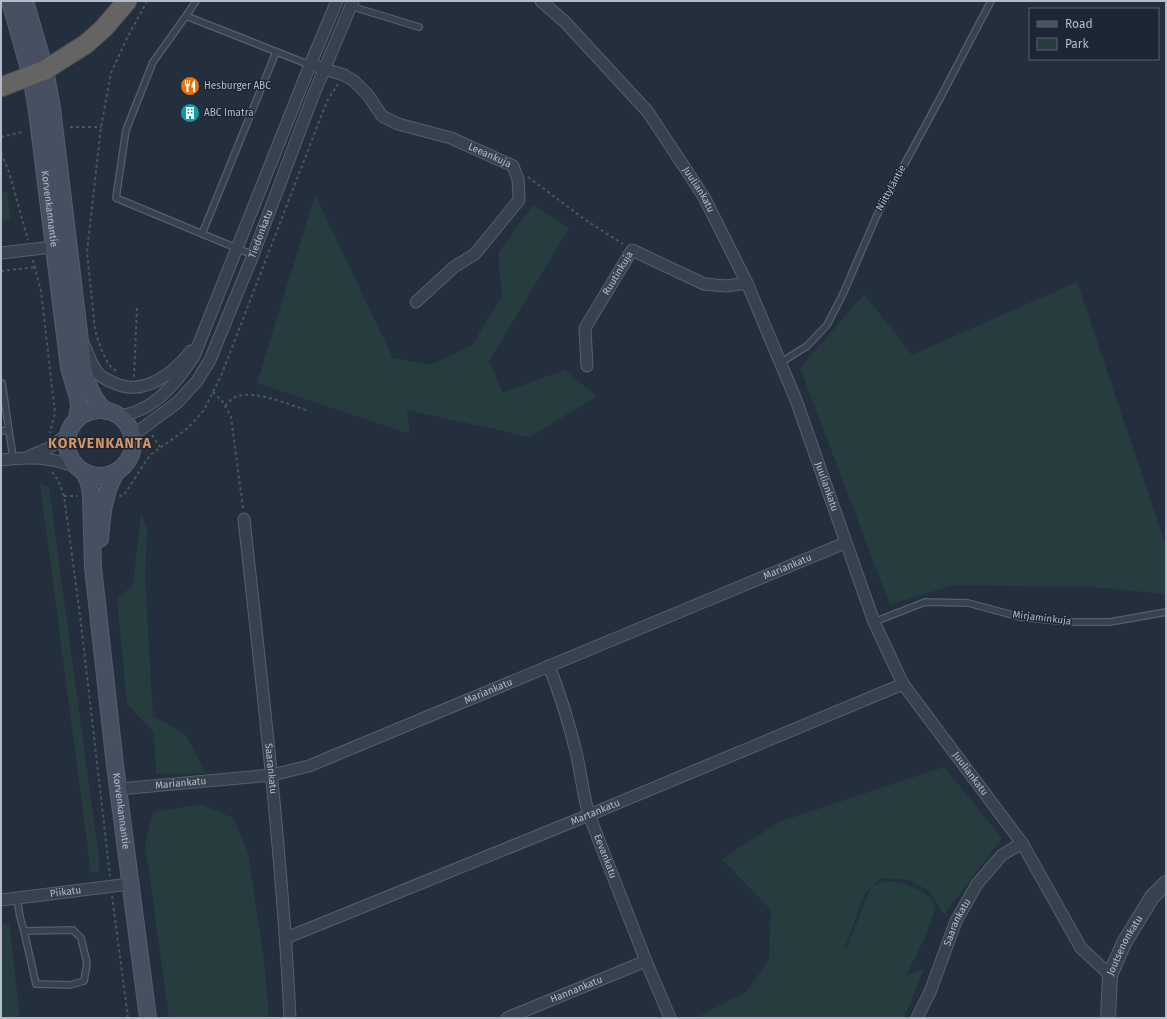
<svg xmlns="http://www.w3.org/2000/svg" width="1167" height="1019" font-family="'Fira Sans',sans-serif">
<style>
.green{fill:#263c3f;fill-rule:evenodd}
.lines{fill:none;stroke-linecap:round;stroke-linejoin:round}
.service-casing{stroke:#565f6c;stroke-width:8}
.minor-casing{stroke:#565f6c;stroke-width:13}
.tertiary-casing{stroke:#565f6c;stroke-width:16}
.secondary-casing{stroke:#565f6c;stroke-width:18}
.trunk-casing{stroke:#434c59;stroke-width:21}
.path{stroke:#44595c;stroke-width:2;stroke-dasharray:3 3;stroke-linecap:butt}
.service{stroke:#38414e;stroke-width:5.5}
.minor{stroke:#38414e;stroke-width:11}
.tertiary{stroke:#38414e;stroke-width:14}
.secondary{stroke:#465061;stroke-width:16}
.trunk{stroke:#656462;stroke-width:19}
.labels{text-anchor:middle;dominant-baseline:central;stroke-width:3;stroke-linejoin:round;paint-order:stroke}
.poi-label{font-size:10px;fill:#b4bcc9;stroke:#1d2633;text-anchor:start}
.street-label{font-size:10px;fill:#b4bcc9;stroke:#1d2633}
.district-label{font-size:14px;font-weight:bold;letter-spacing:1px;fill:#d59563;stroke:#1d2633}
</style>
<rect width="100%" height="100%" fill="#242f3e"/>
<path class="green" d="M 1,189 L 8,194 L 10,218 L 1,224 Z
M 315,195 L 393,358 L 431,365 L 472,345 L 502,296 L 498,253 L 533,205 L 569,228 L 489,361 L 503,393 L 564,370 L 597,396 L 530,437 L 407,410 L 410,434 L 257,383 Z
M 1077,282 L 1166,546 L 1166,594 L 1092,587 L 953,585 L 890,605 L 800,368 L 864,294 L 912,355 Z
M 40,483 L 49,488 L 100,866 L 98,872 L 91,873 Z
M 141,514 L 147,529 L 145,576 L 153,716 L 186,735 L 206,773 L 156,774 L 154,732 L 127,704 L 117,599 L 133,585 Z
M 944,767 L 1002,838 L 944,915 L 930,892 L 910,880 L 881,878 L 872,886 C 876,885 880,883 884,882 C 901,879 921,889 933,900 L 934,913 L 924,939 L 906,976 L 924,969 L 904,1018 L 696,1018 L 746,992 L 769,960 L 771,910 L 722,859 L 779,822 ZM 871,887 L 846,950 L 845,948 L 864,894 Z
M 201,804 L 233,818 L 248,852 L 264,960 L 269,1018 L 169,1018 L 145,843 L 153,812 Z
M 9,923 L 20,1017 L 35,1018 L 1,1018 L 1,924 Z"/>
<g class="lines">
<defs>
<path id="service" d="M 196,1 L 186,16 L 153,62 L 126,130 L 116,198 L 253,255
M 350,6 L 419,27
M 186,16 L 310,65
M 202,234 L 276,52
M 780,363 L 807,346 L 827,325 L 843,294 L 877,215 L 937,104 L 991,1
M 2,383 L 13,458
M 1,431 L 9,430
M 874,622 L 925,602 L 968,603 L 1020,617 L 1069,622 L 1110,622 L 1166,612
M 17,898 L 20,917 L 24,931 L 73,930 L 81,938 L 87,963 L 84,981 L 70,985 L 36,984 L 24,931"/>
<g id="minor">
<path id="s1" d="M 541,1 L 565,22 L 648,112 L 704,197 L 747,283 L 796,400 L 874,622 L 903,684 L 1022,843 L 1081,948 L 1110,975"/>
<path id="s2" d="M 318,67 L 344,75 L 354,81 L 368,95 L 382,116 L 398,124 L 451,138 L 513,166 L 518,179 L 519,200 L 475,254 L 454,267 L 416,302"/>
<path d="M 1,253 L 53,247"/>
<path d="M 85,347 C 89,357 92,367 99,374 C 102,378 108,380 112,382 C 142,398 173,374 191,351"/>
<path id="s3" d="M 587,366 L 585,328 L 632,250 L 704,284 L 726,286 L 747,283"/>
<path d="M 118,416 C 153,412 176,384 194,356 L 310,65 L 337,1"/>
<path id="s4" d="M 132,441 L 136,433 L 178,402 L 197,381 L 210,360 L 253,255 L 313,96 L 353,1"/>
<path d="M 30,456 L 49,448 L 68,434"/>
<path d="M 1,460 C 30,456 51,457 78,468"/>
<path id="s5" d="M 244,519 C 262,685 282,851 290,1018"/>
<path id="s6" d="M 549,666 C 560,694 569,723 576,752 C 581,773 583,795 589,815 L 646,961 L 670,1018"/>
<path id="s7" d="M 119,789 L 272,775 L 309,766 L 845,543"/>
<path id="s8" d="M 1,900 L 130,884"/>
<path id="s9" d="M 286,938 L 589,815 L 903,684"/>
<path id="s10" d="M 507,1018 L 646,961"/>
<path id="s11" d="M 917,1018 L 930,992 L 956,921 L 977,884 L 1002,855 L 1022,843"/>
</g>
<g id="tertiary">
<path id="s12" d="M 1108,1018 L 1110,975 L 1124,943 L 1152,897 L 1166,883"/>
</g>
<g id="secondary">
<path id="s13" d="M 10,1 L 31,76 L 37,111 L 69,368 L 78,398 L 79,407 L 77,419"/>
<path d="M 25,1 L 45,70 L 52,108 L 83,366 C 87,383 92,400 106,411"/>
<circle cx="100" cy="443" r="33"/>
<path id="s14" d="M 84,472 L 89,483 L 91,495 L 93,567 L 115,765 L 148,1018"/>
<path d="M 100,539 C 102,514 104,492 117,471"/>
</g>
<path id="trunk" d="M 1,87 L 45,70 L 86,44 L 104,28 L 127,1"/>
</defs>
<use href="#service" class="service-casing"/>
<use href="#minor" class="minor-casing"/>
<use href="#tertiary" class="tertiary-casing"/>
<use href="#secondary" class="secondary-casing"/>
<use href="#trunk" class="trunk-casing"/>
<path class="path" d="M 70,127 L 101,127
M 1,137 L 22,132
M 1,153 L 9,172 L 28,240
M 528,177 L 587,221 L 623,244
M 33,260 L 41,291 L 55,413 L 50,433
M 1,271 L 35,267
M 116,371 L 109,365 L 101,349 L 95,330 L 87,252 L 101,127 L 111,73 L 126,40 L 147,1
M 134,377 L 137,307
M 213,392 L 223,402 L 231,417 L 243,508
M 225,406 C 228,403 231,399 235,397 C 253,389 287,404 306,410
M 152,435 L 160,447
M 52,472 L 58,480 L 64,496 L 80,615 L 110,876
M 64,496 L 77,496
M 119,496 L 124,495 L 150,455 L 188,428 L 204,410 L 221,376 L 327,101 L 338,84
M 112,896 L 128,1018"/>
<use href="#service" class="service"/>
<use href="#minor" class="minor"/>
<use href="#tertiary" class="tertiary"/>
<use href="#secondary" class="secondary"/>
<use href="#trunk" class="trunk"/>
</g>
<defs>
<symbol id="restaurant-disc" viewBox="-11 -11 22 22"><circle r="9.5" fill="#e8710a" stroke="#1d2633"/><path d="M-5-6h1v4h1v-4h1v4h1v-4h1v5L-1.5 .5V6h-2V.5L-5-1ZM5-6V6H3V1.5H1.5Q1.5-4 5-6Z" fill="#fff"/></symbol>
<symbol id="building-disc" viewBox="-11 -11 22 22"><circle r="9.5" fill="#0f9aa8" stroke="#1d2633"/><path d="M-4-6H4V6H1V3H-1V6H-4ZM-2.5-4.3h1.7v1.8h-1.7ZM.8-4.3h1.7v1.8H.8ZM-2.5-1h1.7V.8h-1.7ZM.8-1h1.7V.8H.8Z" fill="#fff"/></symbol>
</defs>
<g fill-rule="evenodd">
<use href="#restaurant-disc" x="179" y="75" width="22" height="22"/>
<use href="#building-disc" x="179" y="102" width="22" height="22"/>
</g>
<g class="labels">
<g class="poi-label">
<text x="204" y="86">Hesburger ABC</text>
<text x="204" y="113">ABC Imatra</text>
</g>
<g class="street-label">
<text stroke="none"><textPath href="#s2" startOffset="199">Leeankuja</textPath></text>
<text transform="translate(891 188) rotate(-61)">Niittyläntie</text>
<text stroke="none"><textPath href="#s1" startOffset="247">Juuliankatu</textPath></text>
<text stroke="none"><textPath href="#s13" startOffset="212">Korvenkannantie</textPath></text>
<text stroke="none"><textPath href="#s4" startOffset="250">Tiedonkatu</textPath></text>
<text stroke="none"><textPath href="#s3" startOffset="102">Ruutinkuja</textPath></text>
<text stroke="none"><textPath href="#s1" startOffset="571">Juuliankatu</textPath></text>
<text stroke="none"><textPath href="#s7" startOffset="710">Mariankatu</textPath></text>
<text transform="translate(1042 618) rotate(7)">Mirjaminkuja</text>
<text stroke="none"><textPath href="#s7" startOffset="386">Mariankatu</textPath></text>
<text stroke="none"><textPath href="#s5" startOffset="251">Saarankatu</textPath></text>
<text stroke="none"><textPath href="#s1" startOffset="895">Juuliankatu</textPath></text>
<text stroke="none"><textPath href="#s7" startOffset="62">Mariankatu</textPath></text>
<text stroke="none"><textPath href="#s14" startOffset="342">Korvenkannantie</textPath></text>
<text stroke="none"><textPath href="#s9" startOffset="334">Martankatu</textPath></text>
<text stroke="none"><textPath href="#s6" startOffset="199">Eevankatu</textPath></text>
<text stroke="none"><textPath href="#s8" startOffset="65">Piikatu</textPath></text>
<text stroke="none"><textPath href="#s11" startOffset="104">Saarankatu</textPath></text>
<text stroke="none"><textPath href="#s12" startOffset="76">Joutsenonkatu</textPath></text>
<text stroke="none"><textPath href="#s10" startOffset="75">Hannankatu</textPath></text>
</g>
<g class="district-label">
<text x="100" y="443">KORVENKANTA</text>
</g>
</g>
<rect width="1167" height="1019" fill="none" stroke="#b4bcc9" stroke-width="4"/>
<rect x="1029" y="8" width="130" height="52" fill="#1d2633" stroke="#59626f"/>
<rect x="1037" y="21" width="20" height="6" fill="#465061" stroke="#59626f"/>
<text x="1065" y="28" font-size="12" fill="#b4bcc9">Road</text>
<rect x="1037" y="38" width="20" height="12" fill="#263c3f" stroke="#59626f"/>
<text x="1065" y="48" font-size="12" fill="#b4bcc9">Park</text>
</svg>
